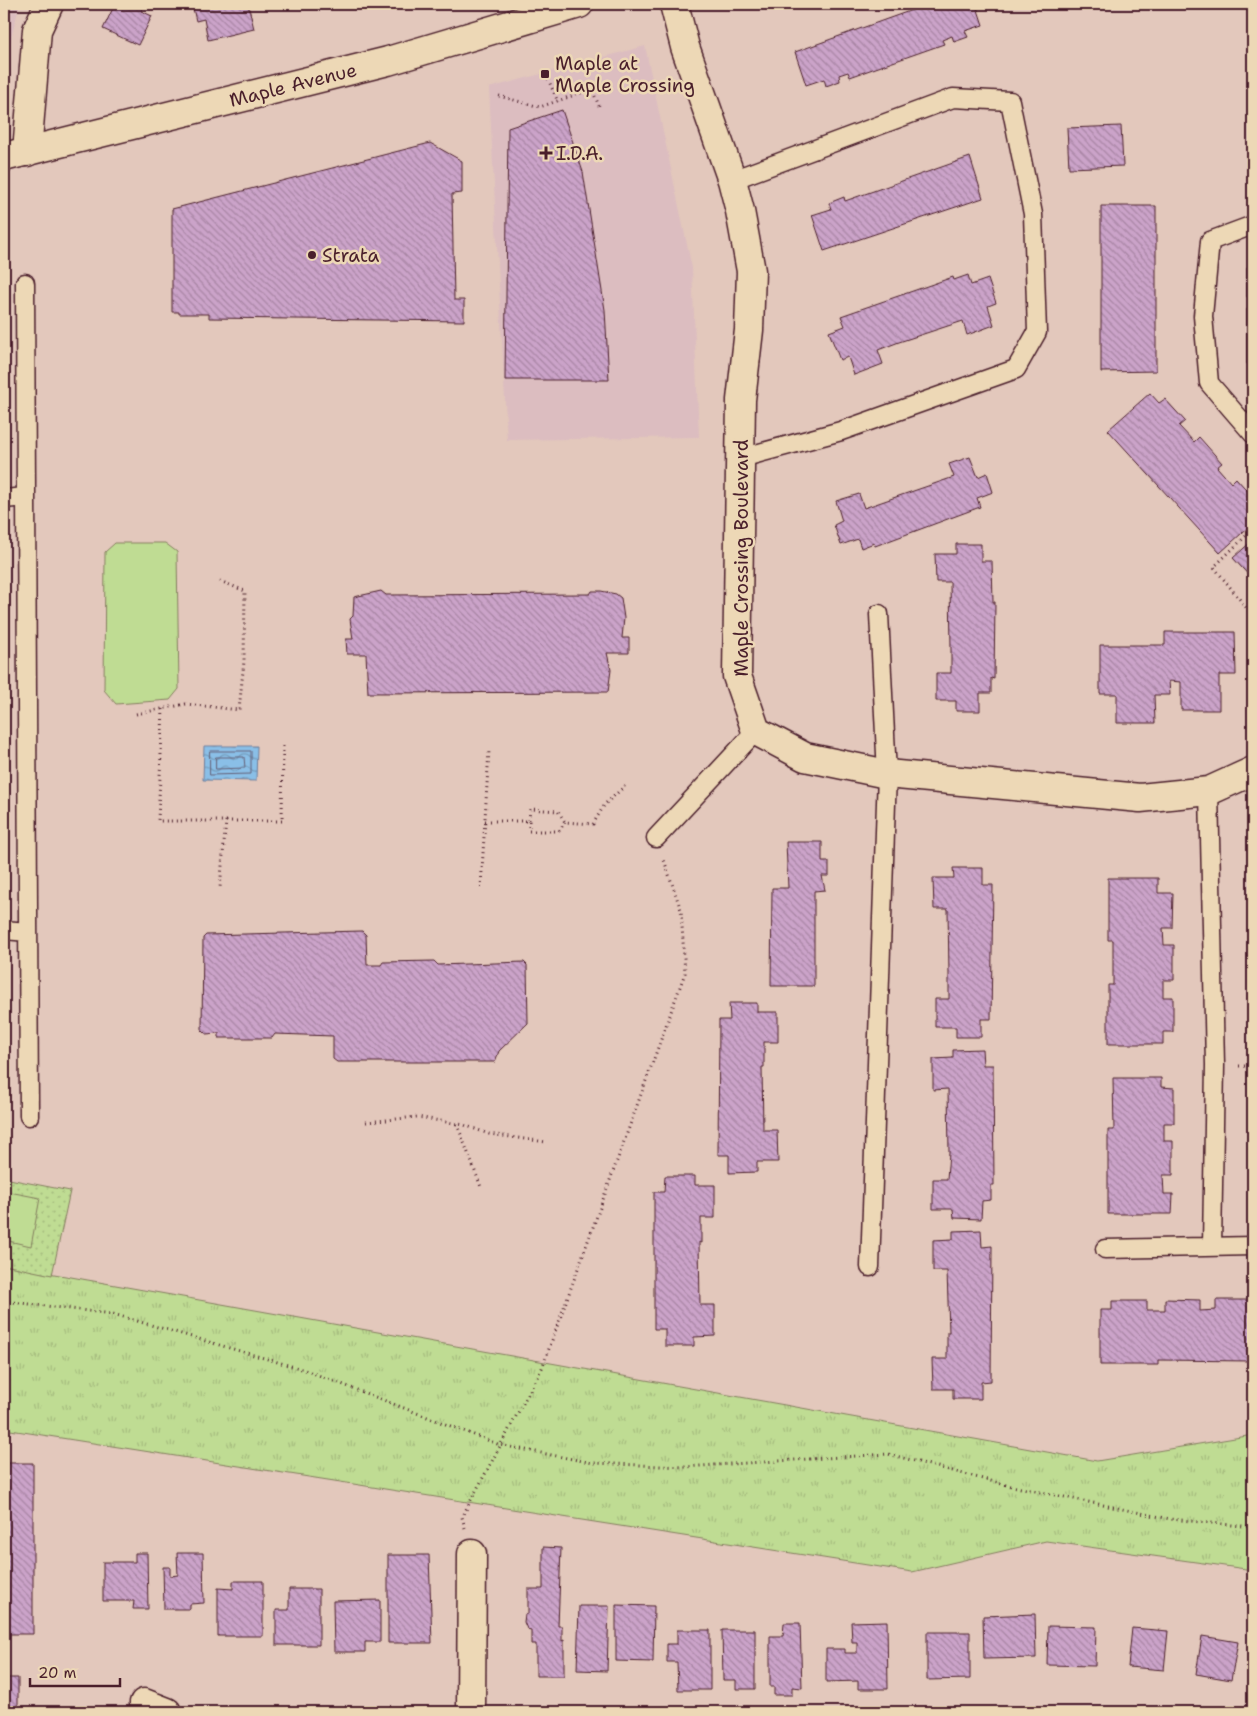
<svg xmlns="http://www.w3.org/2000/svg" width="1257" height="1716" font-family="'Shantell Sans',sans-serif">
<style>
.built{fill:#dcbdc0}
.grass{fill:url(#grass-tufts);stroke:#847e5f}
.park{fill:url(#park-dots);stroke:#847e5f}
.pitch{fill:#bfdc93;stroke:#847e5f}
.water{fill:url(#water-waves);stroke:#707f9c}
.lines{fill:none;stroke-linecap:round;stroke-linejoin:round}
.shore{stroke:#645f76;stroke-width:1}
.building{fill:url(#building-back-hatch);stroke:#4a1f2b}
.lane-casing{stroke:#4a1f2b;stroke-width:21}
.street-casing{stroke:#4a1f2b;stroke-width:31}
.secondary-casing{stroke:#4a1f2b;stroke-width:31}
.path{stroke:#4a1f2b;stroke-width:3;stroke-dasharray:1 4;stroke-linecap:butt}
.lane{stroke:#edd8b6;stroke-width:18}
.street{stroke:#edd8b6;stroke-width:28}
.secondary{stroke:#edd8b6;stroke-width:28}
.poi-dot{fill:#4a1f2b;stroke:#edd8b6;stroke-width:2}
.labels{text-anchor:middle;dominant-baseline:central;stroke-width:5;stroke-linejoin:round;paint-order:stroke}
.poi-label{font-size:19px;fill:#4a1f2b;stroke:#edd8b6;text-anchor:start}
.street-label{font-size:19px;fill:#4a1f2b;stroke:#edd8b6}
</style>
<defs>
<pattern id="grass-tufts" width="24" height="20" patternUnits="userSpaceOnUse" patternTransform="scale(1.25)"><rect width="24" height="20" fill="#bfdc93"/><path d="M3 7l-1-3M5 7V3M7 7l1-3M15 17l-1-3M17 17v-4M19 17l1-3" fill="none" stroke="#a6bc7f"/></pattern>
<pattern id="park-dots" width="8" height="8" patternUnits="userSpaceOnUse" patternTransform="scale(1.25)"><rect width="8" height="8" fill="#bfdc93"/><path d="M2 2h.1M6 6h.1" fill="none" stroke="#a6bc7f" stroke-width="1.8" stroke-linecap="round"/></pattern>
<pattern id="water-waves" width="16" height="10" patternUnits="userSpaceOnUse" patternTransform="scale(1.25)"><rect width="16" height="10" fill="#8abfe7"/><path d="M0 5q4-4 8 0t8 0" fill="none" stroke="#739bbb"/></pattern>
<pattern id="building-back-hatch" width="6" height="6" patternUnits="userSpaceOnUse" patternTransform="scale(1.25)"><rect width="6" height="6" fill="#cba3c9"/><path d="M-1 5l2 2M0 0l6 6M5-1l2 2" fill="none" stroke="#a784a3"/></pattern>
</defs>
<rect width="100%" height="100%" fill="#e3c8bc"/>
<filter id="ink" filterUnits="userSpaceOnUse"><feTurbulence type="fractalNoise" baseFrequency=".02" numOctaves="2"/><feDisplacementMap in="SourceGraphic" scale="10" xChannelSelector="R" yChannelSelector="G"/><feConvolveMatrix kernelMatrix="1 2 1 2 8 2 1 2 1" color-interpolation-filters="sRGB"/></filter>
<g filter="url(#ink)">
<path class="built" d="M 4,4 L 20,4 L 4,64 Z
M 645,46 L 692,268 L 699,437 L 507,440 L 489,88 Z"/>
<path class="grass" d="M 4,1265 L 1097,1461 L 1253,1435 L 1253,1570 L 1046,1541 L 912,1572 L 4,1429 Z"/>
<path class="park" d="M 4,1178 L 70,1191 L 52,1275 L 4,1265 Z"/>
<path class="pitch" d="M 115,543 L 165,543 L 177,552 L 179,689 L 170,700 L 116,704 L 104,690 L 105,552 Z
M 4,1191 L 40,1198 L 31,1246 L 4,1240 Z"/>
<path class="water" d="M 204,746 L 257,746 L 256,781 L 203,780 Z"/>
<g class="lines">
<path class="shore" d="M 210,751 L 251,751 L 251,774 L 210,775 Z
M 216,757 L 244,757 L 245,768 L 216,769 Z"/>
</g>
<path class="building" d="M 115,4 L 145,4 L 141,11 L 152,16 L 138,45 L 103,29 Z
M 192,4 L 248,4 L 254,29 L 208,40 L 204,19 L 196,21 Z
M 929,4 L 931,6 L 936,4 L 976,4 L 983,25 L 965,31 L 968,37 L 954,42 L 952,36 L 942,40 L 944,44 L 850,77 L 848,72 L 839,75 L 840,81 L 826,86 L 824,79 L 806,85 L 795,52 Z
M 1067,4 L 1102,4 L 1102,9 L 1067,9 Z
M 562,110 L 583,172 L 605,310 L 609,380 L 505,380 L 508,128 Z
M 1121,126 L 1123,166 L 1069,168 L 1067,128 Z
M 430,143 L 462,161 L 462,193 L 452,194 L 454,300 L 464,300 L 464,321 L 209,318 L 209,314 L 179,314 L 179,312 L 172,312 L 172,209 Z
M 970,157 L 983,198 L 824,251 L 812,215 L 831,209 L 829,203 L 844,197 L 845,201 Z
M 1101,206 L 1156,206 L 1156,371 L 1101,372 Z
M 1247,267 L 1253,267 L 1253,367 L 1252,363 L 1247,364 L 1247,309 L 1253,309 L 1253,297 L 1247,297 Z
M 968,275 L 971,285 L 988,279 L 996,303 L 988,306 L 994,325 L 967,335 L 963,321 L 899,342 L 878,350 L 883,364 L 854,375 L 848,357 L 840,360 L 829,332 L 845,326 L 841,316 L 953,277 L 954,280 Z
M 1150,393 L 1159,403 L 1165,399 L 1185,421 L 1179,426 L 1194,442 L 1199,437 L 1222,463 L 1217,467 L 1231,483 L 1236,478 L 1253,497 L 1253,523 L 1220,553 L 1108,430 Z
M 970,457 L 978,477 L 987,473 L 993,492 L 977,498 L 980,507 L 875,546 L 874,543 L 861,548 L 858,539 L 841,545 L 834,525 L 842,521 L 836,501 L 859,494 L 864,508 L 954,477 L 949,464 Z
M 1253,540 L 1253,580 L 1233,558 Z
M 956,544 L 981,544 L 981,561 L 992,561 L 993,602 L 995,602 L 994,679 L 991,678 L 991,693 L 980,693 L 980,711 L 956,711 L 956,701 L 936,701 L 936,673 L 951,673 L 951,649 L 950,582 L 936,582 L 935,554 L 956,554 Z
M 381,591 L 386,595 L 590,594 L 592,591 L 601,591 L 616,594 L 621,598 L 624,618 L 622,638 L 629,638 L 629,653 L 607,653 L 611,670 L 608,692 L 368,693 L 366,654 L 347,654 L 346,639 L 353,639 L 350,619 L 353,616 L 354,597 Z
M 1165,632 L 1235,632 L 1236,675 L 1219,675 L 1219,710 L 1181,710 L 1181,682 L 1169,681 L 1170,695 L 1154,695 L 1155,723 L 1117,723 L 1117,694 L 1100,694 L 1100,645 L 1165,645 Z
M 786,842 L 822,842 L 822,862 L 829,862 L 829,876 L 822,876 L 825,890 L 814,891 L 814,986 L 771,986 L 772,888 L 788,888 Z
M 953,868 L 983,868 L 983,885 L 993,885 L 991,1019 L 981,1019 L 981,1037 L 956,1037 L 956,1027 L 935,1027 L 935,999 L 949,999 L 949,975 L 948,909 L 934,909 L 933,878 L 954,878 Z
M 1108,878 L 1158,878 L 1158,893 L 1173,893 L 1172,928 L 1163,928 L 1164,945 L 1174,945 L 1174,980 L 1163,980 L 1163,997 L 1173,997 L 1173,1032 L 1163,1032 L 1163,1044 L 1108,1044 L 1108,985 L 1113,985 L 1113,940 L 1108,940 Z
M 362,931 L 366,935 L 367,965 L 381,965 L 383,962 L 434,961 L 438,965 L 524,962 L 527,965 L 528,1023 L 499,1051 L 495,1062 L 337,1062 L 333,1059 L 333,1036 L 275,1034 L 272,1038 L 219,1038 L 219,1033 L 206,1034 L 202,1030 L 203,938 L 206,935 Z
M 729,1003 L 757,1003 L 757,1012 L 778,1012 L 778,1042 L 764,1042 L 764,1067 L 762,1067 L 763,1130 L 777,1130 L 778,1162 L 757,1162 L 757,1172 L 729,1173 L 729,1155 L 718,1155 L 719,1020 L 730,1020 Z
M 982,1049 L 983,1065 L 993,1065 L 994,1185 L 991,1185 L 991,1200 L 982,1201 L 981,1219 L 954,1218 L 953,1209 L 933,1209 L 933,1179 L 947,1179 L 949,1153 L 948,1089 L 933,1090 L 933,1059 L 953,1058 L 953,1050 Z
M 1113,1078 L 1161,1078 L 1161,1087 L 1174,1088 L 1174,1123 L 1164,1123 L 1164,1141 L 1173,1141 L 1173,1175 L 1163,1175 L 1164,1194 L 1173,1194 L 1172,1214 L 1108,1214 L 1108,1130 L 1114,1130 Z
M 665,1176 L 695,1176 L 695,1185 L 715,1185 L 715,1218 L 701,1218 L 701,1243 L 699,1242 L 700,1305 L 715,1305 L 715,1336 L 694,1337 L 694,1346 L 665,1346 L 665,1329 L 654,1329 L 654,1192 L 664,1192 Z
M 981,1230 L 982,1247 L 992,1246 L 991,1381 L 981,1382 L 981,1399 L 953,1399 L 953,1389 L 933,1389 L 932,1359 L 947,1359 L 947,1332 L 949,1332 L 947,1271 L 933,1271 L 933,1240 L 953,1239 L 953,1231 Z
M 1165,1299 L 1200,1300 L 1200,1311 L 1216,1310 L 1216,1300 L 1250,1300 L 1250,1311 L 1253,1311 L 1253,1361 L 1158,1360 L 1158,1365 L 1100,1365 L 1100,1310 L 1112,1310 L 1112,1301 L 1147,1301 L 1147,1310 L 1165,1310 Z
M 4,1463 L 33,1463 L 33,1634 L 4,1634 Z
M 543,1547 L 561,1548 L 558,1626 L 562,1626 L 562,1641 L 564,1640 L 564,1676 L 536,1676 L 536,1644 L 531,1644 L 531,1630 L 527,1629 L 524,1622 L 525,1614 L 528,1614 L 528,1589 L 543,1589 Z
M 135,1553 L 147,1553 L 148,1609 L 133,1609 L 134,1601 L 103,1601 L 103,1562 L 135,1562 Z
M 177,1553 L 203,1553 L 204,1603 L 190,1604 L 190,1609 L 164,1609 L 163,1567 L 170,1567 L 170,1576 L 178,1575 Z
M 388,1555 L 429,1555 L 432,1643 L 388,1643 Z
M 233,1581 L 263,1581 L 263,1636 L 218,1636 L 218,1588 L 233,1589 Z
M 289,1589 L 319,1589 L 319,1645 L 276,1645 L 276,1610 L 289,1610 Z
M 380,1600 L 380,1642 L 365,1642 L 365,1652 L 334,1652 L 333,1601 Z
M 616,1605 L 654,1606 L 653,1662 L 616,1661 Z
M 579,1606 L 609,1606 L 607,1671 L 577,1670 Z
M 1035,1614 L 1036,1658 L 984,1659 L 983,1616 Z
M 887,1621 L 888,1689 L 858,1689 L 858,1681 L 826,1682 L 826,1649 L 845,1649 L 845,1653 L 857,1653 L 857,1642 L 852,1642 L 851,1622 Z
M 784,1623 L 800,1623 L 802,1688 L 792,1687 L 792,1695 L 774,1695 L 774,1687 L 770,1687 L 770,1636 L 783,1636 Z
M 1048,1626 L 1096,1627 L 1095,1666 L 1047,1665 Z
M 1132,1628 L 1168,1631 L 1164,1670 L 1128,1667 Z
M 677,1630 L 710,1630 L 710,1690 L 678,1690 L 677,1662 L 667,1662 L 667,1644 L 677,1644 Z
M 722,1630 L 755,1630 L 755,1689 L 736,1689 L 736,1680 L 723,1680 Z
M 927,1632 L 970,1632 L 970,1679 L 927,1680 Z
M 1202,1636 L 1238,1642 L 1231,1680 L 1196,1674 Z
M 4,1678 L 18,1678 L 18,1712 L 4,1712 Z"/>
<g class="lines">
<defs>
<path id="lane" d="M 732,180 L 953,98 L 1010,101 L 1033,214 L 1037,332 L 1016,369 L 841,431 L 741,458
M 1253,225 L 1210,241 L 1203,316 L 1209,383 L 1253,434
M 25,283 L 29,1116
M 4,499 L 26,497
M 1209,791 L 1215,1065 L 1212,1246
M 656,838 L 756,731
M 4,930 L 28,932
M 1105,1249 L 1253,1246
M 870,1267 L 887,774 L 879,614"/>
<path id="street" d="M 674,4 L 685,47 L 732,180 L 740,211 L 751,271 L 749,330 L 741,400 L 737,676 L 756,731 L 805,757 L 887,774 L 1140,798 L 1209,791 L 1253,771
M 27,152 L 37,30 L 49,4
M 144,1703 L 167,1712
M 471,1712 L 472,1554"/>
<path id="secondary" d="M 4,157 L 388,61 L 579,4"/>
</defs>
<use href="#lane" class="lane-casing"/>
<use href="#street" class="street-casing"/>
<use href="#secondary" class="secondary-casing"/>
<path class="path" d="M 548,79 L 558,102
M 499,96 L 540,107 L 592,89 L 599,106
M 1253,529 L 1214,567 L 1252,615 L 1253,679
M 163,709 L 158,821 L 226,821 L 220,888
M 136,714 L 186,704 L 239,710 L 244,661 L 245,591 L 220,581
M 226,821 L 282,821 L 283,745
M 485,821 L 529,821 L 530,809 L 558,811 L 565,822 L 593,824 L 605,804 L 625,786
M 529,821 L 529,831 L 559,831 L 565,822
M 481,888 L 489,750
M 1239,1066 L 1253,1066
M 366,1122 L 417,1117 L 464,1125 L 489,1134 L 546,1142
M 457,1124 L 481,1187
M 4,1301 L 113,1314 L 305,1370 L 500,1445 L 593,1463 L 684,1467 L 888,1454 L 1002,1484 L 1170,1519 L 1253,1527
M 465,1528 L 462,1517 L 542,1368 L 685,973 L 681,910 L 664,860"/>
<use href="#lane" class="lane"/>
<use href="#street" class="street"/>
<use href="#secondary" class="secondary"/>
</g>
</g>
<g class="poi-dot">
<rect x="540" y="69" width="10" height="10" rx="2.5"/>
<path d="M543.5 145.5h5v5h5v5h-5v5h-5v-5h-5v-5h5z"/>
<circle cx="312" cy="255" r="5"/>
</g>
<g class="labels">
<g class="poi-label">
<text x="555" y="63">Maple at<tspan x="555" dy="22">Maple Crossing</tspan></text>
<text x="556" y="153">I.D.A.</text>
<text x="322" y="255">Strata</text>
</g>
<g class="street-label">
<text transform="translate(293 85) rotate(-14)">Maple Avenue</text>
<text transform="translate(741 558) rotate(-90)">Maple Crossing Boulevard</text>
</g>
</g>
<rect width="1257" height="1716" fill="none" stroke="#edd8b6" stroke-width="20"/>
<rect x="10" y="10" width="1237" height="1696" fill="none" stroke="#4a1f2b" stroke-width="2" filter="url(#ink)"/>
<path d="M30 1678v8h90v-8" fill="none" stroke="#4a1f2b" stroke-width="2.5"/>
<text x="38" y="1678" font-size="15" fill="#4a1f2b" stroke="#edd8b6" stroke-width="4" paint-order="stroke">20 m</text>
</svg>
